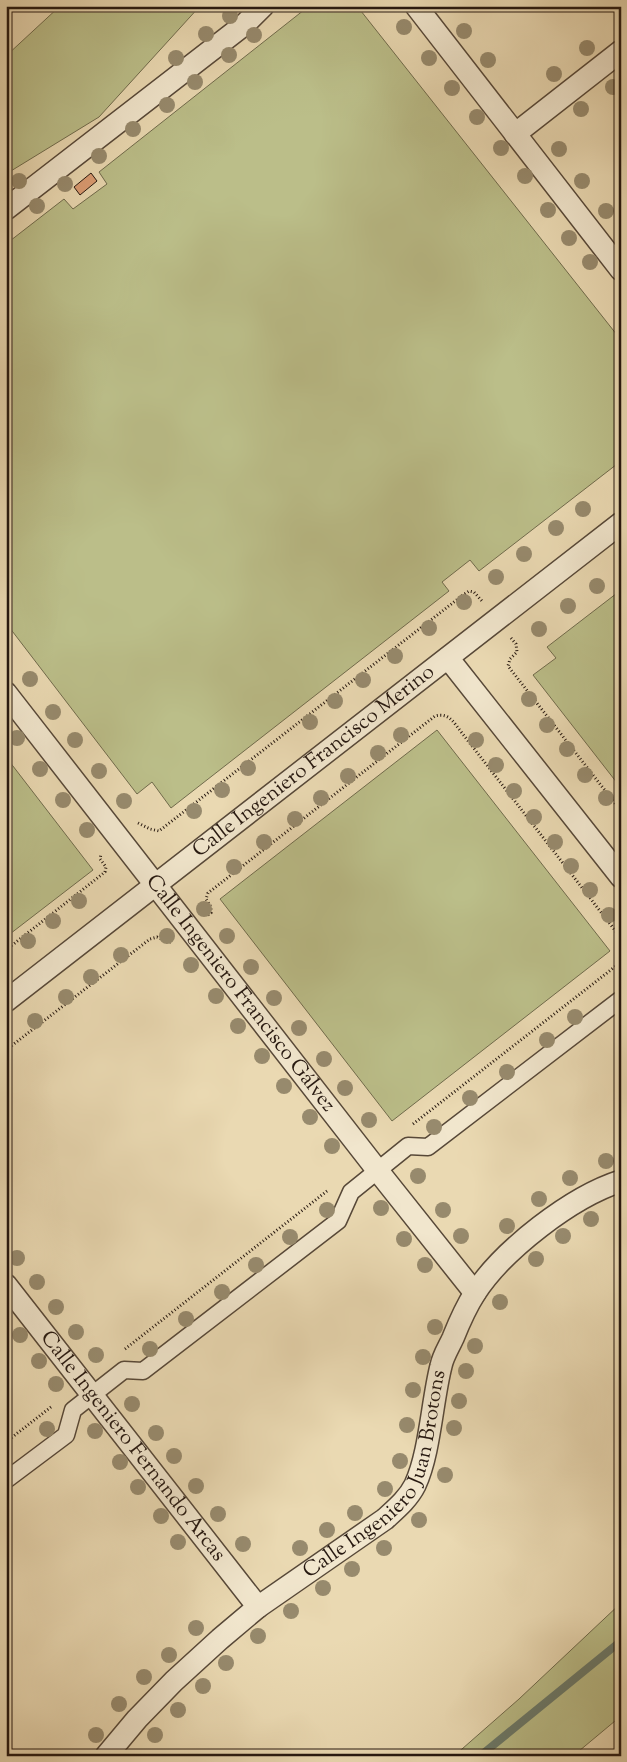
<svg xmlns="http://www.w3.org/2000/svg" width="627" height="1762" font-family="'Sorts Mill Goudy',serif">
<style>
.green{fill:#bbbe89;stroke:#706b4c}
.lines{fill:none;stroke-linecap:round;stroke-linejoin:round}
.stream{stroke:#6b7a6b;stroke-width:8}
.building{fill:#dc9d74;stroke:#261810}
.pedestrian-casing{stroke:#574838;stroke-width:19}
.minor-casing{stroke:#574838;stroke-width:24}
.path{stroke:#261810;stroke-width:3;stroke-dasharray:1 2.5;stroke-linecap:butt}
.pedestrian{stroke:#f1e6cd;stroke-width:16}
.minor{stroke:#f1e6cd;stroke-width:21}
.tree{fill:#978a6d}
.labels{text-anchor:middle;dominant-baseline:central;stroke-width:4;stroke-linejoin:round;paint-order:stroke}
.street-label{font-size:21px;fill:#261810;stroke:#f1e6cd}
</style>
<rect width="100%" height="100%" fill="#ead9b2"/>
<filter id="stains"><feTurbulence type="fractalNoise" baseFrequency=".004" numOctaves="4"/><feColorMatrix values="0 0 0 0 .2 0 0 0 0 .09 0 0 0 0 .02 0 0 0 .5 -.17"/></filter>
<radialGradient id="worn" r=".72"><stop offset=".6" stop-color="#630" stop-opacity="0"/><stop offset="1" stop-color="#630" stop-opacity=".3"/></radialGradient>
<path class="green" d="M 60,6 L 200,6 L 99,117 L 6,174 L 6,56 Z
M 309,6 L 357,6 L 621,340 L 621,461 L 479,571 L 470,560 L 442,582 L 449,591 L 171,808 L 152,782 L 137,794 L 6,623 L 6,244 L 64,199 L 73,209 L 107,184 L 99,172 Z
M 621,590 L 621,788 L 533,675 L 556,658 L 547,647 Z
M 437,730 L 610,951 L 392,1121 L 220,899 Z
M 6,757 L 93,870 L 6,937 Z
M 621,1603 L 621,1716 L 573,1756 L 454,1756 L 519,1699 Z"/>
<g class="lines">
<path class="stream" d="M 480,1756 L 621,1641"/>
</g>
<path class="building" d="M 91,173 L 97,181 L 80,195 L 74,187 Z"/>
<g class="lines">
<defs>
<path id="pedestrian" d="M 6,1480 L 66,1435 L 73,1410 L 124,1370 L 143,1371 L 338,1221 L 351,1192 L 408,1146 L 428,1147 L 621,999"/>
<g id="minor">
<path d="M 416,6 L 621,270"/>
<path d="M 515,134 L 621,51"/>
<path d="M 6,209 L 245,24 L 263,6"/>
<path d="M 448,658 L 621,877"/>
<path id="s1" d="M 6,693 L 378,1171 L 475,1293"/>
<path id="s2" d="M 6,1001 L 621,523"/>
<path id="s3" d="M 6,1285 L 258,1607"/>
<path id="s4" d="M 106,1756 L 137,1719 L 174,1681 L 220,1639 L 258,1607 L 385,1519 C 396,1509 408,1499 415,1485 C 430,1453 432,1401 441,1366 C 443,1356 449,1347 453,1338 C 459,1323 466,1307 475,1293 C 503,1250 571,1197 621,1181"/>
</g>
</defs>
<use href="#pedestrian" class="pedestrian-casing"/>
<use href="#minor" class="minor-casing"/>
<path class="path" d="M 511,638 L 516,644 L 517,652 L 510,659 L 508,666 L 621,811
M 138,823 L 150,829 L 159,831 L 463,595 L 469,591 L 474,592 L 482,601
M 208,915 L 211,913 L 211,907 L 206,899 L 208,893 L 435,716 C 449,712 454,723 462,733 L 621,938
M 6,950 L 105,872 L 106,867 L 100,859 L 101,854
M 6,1050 L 150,939 L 157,937 L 167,942 L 172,942
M 413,1124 L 621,962
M 125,1349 L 327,1191
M 6,1442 L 51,1407"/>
<use href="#pedestrian" class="pedestrian"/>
<use href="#minor" class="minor"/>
</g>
<g class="tree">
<circle cx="230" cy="16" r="8"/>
<circle cx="404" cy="27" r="8"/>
<circle cx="464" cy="31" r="8"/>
<circle cx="206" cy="34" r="8"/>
<circle cx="254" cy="35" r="8"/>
<circle cx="587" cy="48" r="8"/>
<circle cx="229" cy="55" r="8"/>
<circle cx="176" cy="58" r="8"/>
<circle cx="429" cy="58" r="8"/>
<circle cx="488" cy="60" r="8"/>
<circle cx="554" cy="74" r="8"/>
<circle cx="195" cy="82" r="8"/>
<circle cx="613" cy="87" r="8"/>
<circle cx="452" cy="88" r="8"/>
<circle cx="167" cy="105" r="8"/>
<circle cx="581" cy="109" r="8"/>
<circle cx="477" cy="117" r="8"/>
<circle cx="133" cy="129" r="8"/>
<circle cx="501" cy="148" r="8"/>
<circle cx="559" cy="149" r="8"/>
<circle cx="99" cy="156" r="8"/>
<circle cx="525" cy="176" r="8"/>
<circle cx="19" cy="181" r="8"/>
<circle cx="582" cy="181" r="8"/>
<circle cx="65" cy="184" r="8"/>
<circle cx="37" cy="206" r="8"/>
<circle cx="548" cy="210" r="8"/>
<circle cx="606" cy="211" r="8"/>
<circle cx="569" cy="238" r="8"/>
<circle cx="590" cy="262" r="8"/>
<circle cx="583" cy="509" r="8"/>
<circle cx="556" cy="528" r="8"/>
<circle cx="524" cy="554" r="8"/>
<circle cx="496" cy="577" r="8"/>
<circle cx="597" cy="586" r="8"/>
<circle cx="464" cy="602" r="8"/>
<circle cx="568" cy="606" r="8"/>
<circle cx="429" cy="628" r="8"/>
<circle cx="539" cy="629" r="8"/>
<circle cx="395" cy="656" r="8"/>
<circle cx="30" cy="679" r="8"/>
<circle cx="363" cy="680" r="8"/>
<circle cx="529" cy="699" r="8"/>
<circle cx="335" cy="701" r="8"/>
<circle cx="53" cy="712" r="8"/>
<circle cx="310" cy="722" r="8"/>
<circle cx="547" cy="725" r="8"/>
<circle cx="401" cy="735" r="8"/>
<circle cx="17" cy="738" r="8"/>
<circle cx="75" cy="740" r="8"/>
<circle cx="476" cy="740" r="8"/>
<circle cx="567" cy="749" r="8"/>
<circle cx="378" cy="753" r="8"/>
<circle cx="496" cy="765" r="8"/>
<circle cx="248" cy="768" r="8"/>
<circle cx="40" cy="769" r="8"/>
<circle cx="99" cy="771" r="8"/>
<circle cx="585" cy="775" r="8"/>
<circle cx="348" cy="776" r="8"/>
<circle cx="222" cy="790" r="8"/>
<circle cx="514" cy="791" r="8"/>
<circle cx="321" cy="798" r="8"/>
<circle cx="606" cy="798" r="8"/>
<circle cx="63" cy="800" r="8"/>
<circle cx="124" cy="801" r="8"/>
<circle cx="194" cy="811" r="8"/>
<circle cx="534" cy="817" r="8"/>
<circle cx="295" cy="819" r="8"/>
<circle cx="87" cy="830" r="8"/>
<circle cx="264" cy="842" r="8"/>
<circle cx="555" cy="842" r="8"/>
<circle cx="571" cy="866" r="8"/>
<circle cx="234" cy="867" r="8"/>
<circle cx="590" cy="890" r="8"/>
<circle cx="79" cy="901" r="8"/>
<circle cx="204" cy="909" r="8"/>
<circle cx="609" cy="915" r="8"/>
<circle cx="53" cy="921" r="8"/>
<circle cx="167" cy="936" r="8"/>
<circle cx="227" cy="936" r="8"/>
<circle cx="28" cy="941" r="8"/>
<circle cx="121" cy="955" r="8"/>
<circle cx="191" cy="965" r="8"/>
<circle cx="251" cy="967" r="8"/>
<circle cx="91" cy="977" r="8"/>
<circle cx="216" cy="996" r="8"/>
<circle cx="66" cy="997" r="8"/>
<circle cx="274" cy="998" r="8"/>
<circle cx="575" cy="1017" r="8"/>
<circle cx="35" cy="1021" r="8"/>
<circle cx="238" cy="1026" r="8"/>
<circle cx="299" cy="1028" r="8"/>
<circle cx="547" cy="1040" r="8"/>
<circle cx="262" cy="1056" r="8"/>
<circle cx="324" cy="1059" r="8"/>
<circle cx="507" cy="1072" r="8"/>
<circle cx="284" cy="1086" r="8"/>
<circle cx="345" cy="1088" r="8"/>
<circle cx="470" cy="1098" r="8"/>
<circle cx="310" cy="1117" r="8"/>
<circle cx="369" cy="1120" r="8"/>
<circle cx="434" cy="1127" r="8"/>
<circle cx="332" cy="1146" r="8"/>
<circle cx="606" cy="1161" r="8"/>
<circle cx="418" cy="1176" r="8"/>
<circle cx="570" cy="1178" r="8"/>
<circle cx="539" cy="1199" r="8"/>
<circle cx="381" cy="1208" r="8"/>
<circle cx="327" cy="1210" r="8"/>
<circle cx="443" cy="1210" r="8"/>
<circle cx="591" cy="1219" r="8"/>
<circle cx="507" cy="1226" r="8"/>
<circle cx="461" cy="1236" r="8"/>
<circle cx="563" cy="1236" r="8"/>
<circle cx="290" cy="1237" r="8"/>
<circle cx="404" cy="1239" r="8"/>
<circle cx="17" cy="1258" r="8"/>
<circle cx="536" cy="1259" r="8"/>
<circle cx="256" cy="1265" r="8"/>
<circle cx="425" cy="1265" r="8"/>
<circle cx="37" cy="1282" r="8"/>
<circle cx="222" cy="1292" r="8"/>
<circle cx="500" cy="1302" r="8"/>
<circle cx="56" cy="1307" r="8"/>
<circle cx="186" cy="1319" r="8"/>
<circle cx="435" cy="1327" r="8"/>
<circle cx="76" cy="1332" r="8"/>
<circle cx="20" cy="1335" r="8"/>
<circle cx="475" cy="1346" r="8"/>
<circle cx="150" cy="1349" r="8"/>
<circle cx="96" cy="1355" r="8"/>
<circle cx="423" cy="1357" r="8"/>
<circle cx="39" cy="1361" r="8"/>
<circle cx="466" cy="1371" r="8"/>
<circle cx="56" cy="1384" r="8"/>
<circle cx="413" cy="1390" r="8"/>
<circle cx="459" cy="1401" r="8"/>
<circle cx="132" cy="1404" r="8"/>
<circle cx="407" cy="1425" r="8"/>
<circle cx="454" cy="1428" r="8"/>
<circle cx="47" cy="1429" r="8"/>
<circle cx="95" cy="1431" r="8"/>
<circle cx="156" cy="1433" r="8"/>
<circle cx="174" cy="1456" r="8"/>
<circle cx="400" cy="1461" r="8"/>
<circle cx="120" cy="1462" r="8"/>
<circle cx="445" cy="1475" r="8"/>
<circle cx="196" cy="1486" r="8"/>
<circle cx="138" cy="1487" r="8"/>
<circle cx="385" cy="1489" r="8"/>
<circle cx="355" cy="1513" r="8"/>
<circle cx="218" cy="1514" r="8"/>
<circle cx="161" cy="1516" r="8"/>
<circle cx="419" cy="1520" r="8"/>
<circle cx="327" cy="1530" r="8"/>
<circle cx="178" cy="1542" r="8"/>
<circle cx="243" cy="1544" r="8"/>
<circle cx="300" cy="1548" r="8"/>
<circle cx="384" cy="1548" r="8"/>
<circle cx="352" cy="1569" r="8"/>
<circle cx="323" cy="1588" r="8"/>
<circle cx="291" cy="1611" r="8"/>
<circle cx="196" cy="1628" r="8"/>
<circle cx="258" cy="1636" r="8"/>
<circle cx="169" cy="1655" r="8"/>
<circle cx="226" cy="1663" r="8"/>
<circle cx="144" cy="1677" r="8"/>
<circle cx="203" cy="1686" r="8"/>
<circle cx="119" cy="1704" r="8"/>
<circle cx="178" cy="1710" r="8"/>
<circle cx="96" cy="1735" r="8"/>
<circle cx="155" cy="1735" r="8"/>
</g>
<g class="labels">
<g class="street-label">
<text stroke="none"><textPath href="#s2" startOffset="390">Calle Ingeniero Francisco Merino</textPath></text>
<text stroke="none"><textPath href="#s1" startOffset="381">Calle Ingeniero Francisco Gálvez</textPath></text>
<text stroke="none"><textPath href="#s3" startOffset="205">Calle Ingeniero Fernando Arcas</textPath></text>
<text stroke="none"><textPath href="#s4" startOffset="401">Calle Ingeniero Juan Brotons</textPath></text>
</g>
</g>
<rect width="627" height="1762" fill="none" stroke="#ead9b2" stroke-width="25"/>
<rect x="8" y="8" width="612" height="1747" fill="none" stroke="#261810" stroke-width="2.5"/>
<rect x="12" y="12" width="602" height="1737" fill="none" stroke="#261810"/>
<rect width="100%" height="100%" filter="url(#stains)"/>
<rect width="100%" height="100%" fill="url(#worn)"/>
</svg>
